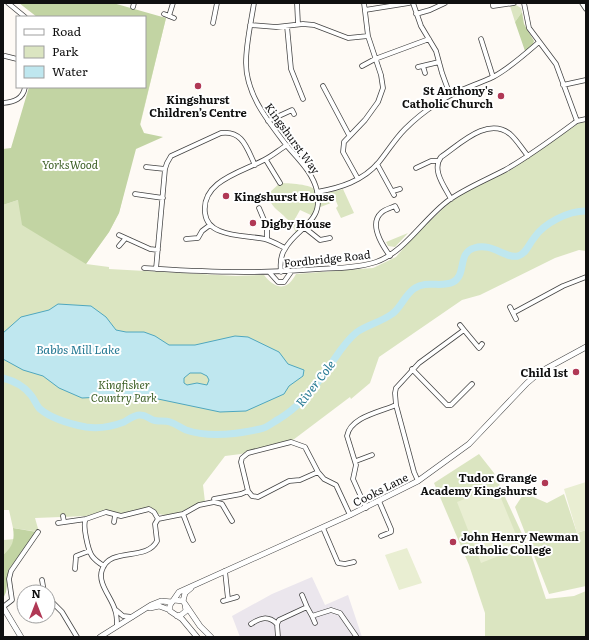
<svg xmlns="http://www.w3.org/2000/svg" width="589" height="640" font-family="Literata,serif">
<style>
.industrial{fill:#ebe6ed}
.green{fill:#dbe5c1}
.forest{fill:#c2d4a3}
.pitch{fill:#e9eed2}
.water{fill:#bfe7ef;stroke:#4fa7be;fill-rule:evenodd}
.lines{fill:none;stroke-linecap:round;stroke-linejoin:round}
.river{stroke:#bfe7ef;stroke-width:7}
.minor-casing{stroke:#434343;stroke-width:5.5}
.tertiary-casing{stroke:#434343;stroke-width:6}
.minor{stroke:#fff;stroke-width:4}
.tertiary{stroke:#fff;stroke-width:5}
.poi-dot{fill:#b03855;stroke:#fff;stroke-width:1.5}
.labels{text-anchor:middle;dominant-baseline:central;stroke-width:4;stroke-linejoin:round;paint-order:stroke}
.poi-label{font-size:11px;font-weight:bold;fill:#101010;stroke:#fff;text-anchor:end}
.street-label{font-size:11px;fill:#101010;stroke:#fff}
.park-label{font-size:11px;font-style:italic;fill:#3f6128;stroke:#fff}
.water-label{font-size:12px;font-style:italic;fill:#277a94;stroke:#fff}
</style>
<rect width="100%" height="100%" fill="#fefaf5"/>
<path class="industrial" d="M 312,577 L 325,605 L 348,595 L 362,637 L 240,637 L 232,616 L 272,594 Z"/>
<path class="green" d="M 516,5 L 521,8 L 522,12 L 515,22 L 510,6 Z
M 130,11 L 166,18 L 119,213 L 109,232 L 86,264 L 109,267 L 109,269 L 236,276 L 264,275 C 276,290 287,291 296,274 L 373,268 L 396,257 L 413,237 L 451,201 L 466,192 L 509,171 L 579,123 L 586,122 L 586,251 L 579,250 L 555,258 L 480,295 L 462,300 L 379,357 L 370,383 L 351,399 L 350,397 L 293,440 L 241,454 L 225,456 L 203,485 L 205,502 L 170,516 L 158,514 L 154,509 L 149,508 L 120,514 L 115,513 L 87,516 L 35,518 L 39,532 L 13,528 L 9,510 L 3,510 L 3,205 L 18,200 L 145,87 L 145,17 Z
M 280,183 C 287,183 313,184 316,191 C 320,198 315,209 313,216 L 300,210 L 295,219 L 299,230 L 296,233 C 294,228 291,222 287,219 C 279,210 269,207 269,193 Z
M 343,189 L 354,213 L 341,218 L 336,208 L 338,206 L 336,201 L 318,208 L 319,201 L 323,194 Z
M 408,233 L 395,247 L 388,246 L 386,242 Z
M 479,454 L 494,473 L 530,551 L 546,599 L 574,596 L 586,591 L 586,637 L 485,637 L 485,613 L 469,565 L 434,483 Z
M 524,493 L 547,503 L 564,494 L 577,533 L 586,530 L 585,551 L 586,586 L 549,594 L 515,507 Z
M 15,539 L 10,549 L 3,555 L 3,540 Z"/>
<path class="forest" d="M 19,3 L 113,3 L 166,18 L 140,124 L 144,133 L 163,137 L 136,149 L 119,213 L 109,232 L 86,264 L 22,225 L 18,200 L 3,205 L 3,149 L 11,148 L 29,87 L 145,87 L 145,17 L 37,17 Z
M 522,12 L 524,24 L 534,41 L 533,44 L 525,51 L 515,22 Z
M 13,528 L 37,532 L 9,569 L 6,592 L 3,599 L 3,555 C 12,547 15,541 13,528 Z"/>
<path class="pitch" d="M 586,482 L 586,530 L 577,533 L 564,489 Z
M 496,486 L 521,547 L 481,563 L 457,502 Z
M 407,548 L 422,583 L 399,590 L 385,555 Z"/>
<path class="water" d="M 58,304 L 91,306 L 106,317 L 116,330 L 126,332 L 144,332 L 155,336 L 169,345 L 195,345 L 235,336 L 248,337 L 279,352 L 288,364 L 304,370 L 303,376 L 289,386 L 284,394 L 246,411 L 220,412 L 158,399 L 123,396 L 82,398 L 59,388 L 43,376 L 23,370 L 3,359 L 3,333 L 21,317 L 49,310 ZM 190,373 L 201,373 L 207,376 L 209,380 L 207,385 L 197,383 L 187,385 L 184,383 L 184,378 Z"/>
<g class="lines">
<path class="river" d="M 3,378 C 14,381 23,385 30,394 C 34,398 36,405 40,409 C 52,419 70,424 86,427 C 99,429 111,427 124,422 C 129,419 134,415 140,415 C 146,415 148,418 153,420 C 158,422 165,420 170,422 C 176,424 181,428 186,430 C 209,438 238,434 260,429 C 267,428 273,422 279,419 C 299,407 313,390 326,371 C 336,358 343,343 357,332 C 367,325 381,322 392,314 C 401,308 405,294 415,288 C 427,280 441,288 453,282 C 467,275 457,253 474,248 C 492,242 505,259 518,256 C 526,254 529,244 534,238 C 544,223 568,211 586,211"/>
<defs>
<path id="minor" d="M 8,3 L 25,17
M 254,3 C 251,23 246,43 246,63 C 246,95 269,122 287,146 C 299,160 313,173 317,191 C 324,223 296,228 285,249 C 280,256 280,264 281,272
M 297,3 L 298,24
M 413,3 L 421,26 L 436,51 L 442,73 L 450,95
M 493,3 L 493,6 L 514,3
M 524,3 L 529,28 L 556,64 L 577,121
M 582,3 L 586,9
M 133,7 L 134,3
M 365,10 L 409,3
M 164,14 L 174,18
M 416,14 L 430,10 L 445,3
M 169,16 L 173,3
M 213,23 L 217,3
M 250,25 L 276,27 L 303,24 L 314,25 L 348,38 L 368,36
M 287,26 L 291,69 L 303,99
M 481,39 L 493,77
M 5,56 L 17,59
M 362,66 L 375,59 L 429,39
M 423,66 L 425,73
M 418,67 L 439,62
M 563,85 L 586,80
M 323,86 L 349,135
M 3,103 C 14,102 23,99 25,87
M 268,121 L 292,110 L 294,114
M 266,160 L 280,183
M 377,164 L 394,195
M 146,167 L 165,169
M 416,168 L 431,161 L 437,161
M 358,179 L 343,152 L 344,142 L 365,120 L 378,102 L 383,88 L 381,75 L 368,36 L 364,3
M 393,191 L 400,189
M 317,192 C 340,188 363,181 379,162 C 388,151 395,139 405,129 C 414,120 425,111 436,104 C 453,91 474,86 493,77 C 510,68 525,54 539,42
M 135,194 L 163,198
M 451,199 C 445,187 431,170 441,157 C 459,145 487,116 510,134 C 517,140 522,149 528,156
M 259,208 L 267,227 L 267,239
M 305,228 L 320,240 L 330,238
M 119,235 L 150,249 L 158,250
M 186,239 L 198,238 L 202,231 L 210,225
M 119,246 L 125,239
M 285,248 C 279,245 272,241 265,239 C 250,236 234,237 220,231 C 212,228 206,222 205,213 C 201,181 242,172 264,160 C 272,156 279,150 287,145
M 390,256 C 382,245 369,224 381,213 C 385,209 391,208 395,206 L 397,210
M 144,268 C 204,272 258,274 319,269 C 337,268 358,268 376,262 C 405,252 424,218 449,200 C 466,188 486,180 505,170 C 530,156 554,138 577,121 L 586,119
M 156,269 L 165,169 L 167,163 L 171,156 L 221,133 C 243,130 247,149 255,165
M 270,273 L 278,282 L 284,282 L 291,272
M 510,307 L 516,319
M 513,313 L 563,286 L 586,277
M 460,325 L 464,330
M 412,369 L 447,405 L 451,405 L 472,384
M 356,461 L 372,455
M 318,472 L 305,447 L 291,442 L 248,453 L 242,458 L 241,462 L 248,491 L 252,496 L 258,497 L 289,481 L 300,480 L 318,472 L 324,479 L 336,485 L 350,515
M 418,481 L 414,472 L 396,405 L 395,393 L 396,388 L 419,363 L 464,330 L 479,348 L 482,344
M 214,499 L 241,494 L 248,491
M 379,501 L 391,529 L 391,532 L 381,536
M 366,508 L 353,479 L 356,465 L 347,436 C 350,417 380,412 396,405
M 183,514 L 193,540
M 63,516 L 64,522
M 114,522 L 115,516
M 58,523 L 86,519
M 323,528 L 338,563 L 345,564 L 354,562
M 104,566 C 99,563 95,560 92,556 C 88,550 82,524 86,519 L 106,512 L 121,516 L 149,509 L 154,512 L 158,519
M 75,569 L 76,556 L 89,551
M 225,571 L 228,599
M 42,580 L 44,592
M 302,595 L 307,607
M 48,598 L 62,612 L 77,637
M 223,601 L 237,597
M 3,607 L 12,600 L 9,579 L 11,571 L 38,532
M 116,610 L 123,616 L 132,617
M 312,616 L 315,623
M 251,624 C 260,618 268,615 277,624
M 117,626 C 117,621 117,615 115,610 C 112,598 97,583 102,570 C 110,546 146,562 157,541 L 155,524 L 158,519 L 183,514 L 199,505 L 214,502 L 222,504 L 232,521
M 278,637 L 277,624 L 279,620 L 307,607 L 312,616 L 331,610 L 340,613 L 356,636"/>
<path id="tertiary" d="M 174,600 L 183,601 L 200,626 L 211,637
M 183,601 L 185,593 L 191,588
M 3,607 L 21,637
M 150,608 L 159,606 L 170,610
M 177,616 L 181,615 L 186,611 L 185,604
M 100,637 L 151,605 L 161,601 L 172,602
M 197,637 L 182,619 L 170,611 L 170,605 L 179,592 L 350,515 L 418,481 L 469,444 L 527,383 L 540,372 L 586,347"/>
</defs>
<use href="#minor" class="minor-casing"/>
<use href="#tertiary" class="tertiary-casing"/>
<use href="#minor" class="minor"/>
<use href="#tertiary" class="tertiary"/>
</g>
<g class="poi-dot">
<circle cx="198" cy="86" r="4"/>
<circle cx="501" cy="96" r="4"/>
<circle cx="226" cy="196" r="4"/>
<circle cx="253" cy="223" r="4"/>
<circle cx="576" cy="372" r="4"/>
<circle cx="545" cy="483" r="4"/>
<circle cx="453" cy="542" r="4"/>
</g>
<g class="labels">
<g class="poi-label">
<text x="493" y="90">St Anthony's<tspan x="493" dy="13">Catholic Church</tspan></text>
<text x="198" y="99" text-anchor="middle">Kingshurst<tspan x="198" dy="13">Children’s Centre</tspan></text>
<text x="234" y="196" text-anchor="start">Kingshurst House</text>
<text x="261" y="223" text-anchor="start">Digby House</text>
<text x="568" y="372">Child 1st</text>
<text x="537" y="477">Tudor Grange<tspan x="537" dy="13">Academy Kingshurst</tspan></text>
<text x="461" y="536" text-anchor="start">John Henry Newman<tspan x="461" dy="13">Catholic College</tspan></text>
</g>
<g class="street-label">
<text transform="translate(293 138) rotate(54)">Kingshurst Way</text>
<text transform="translate(327 258) rotate(-6)">Fordbridge Road</text>
<text transform="translate(380 489) rotate(-27)">Cooks Lane</text>
</g>
<g class="park-label">
<text x="70" y="164">YorksWood</text>
<text x="124" y="384">Kingfisher<tspan x="124" dy="13">Country Park</tspan></text>
</g>
<g class="water-label">
<text x="78" y="349">Babbs Mill Lake</text>
<text transform="translate(315 383) rotate(-52)">River Cole</text>
</g>
</g>
<rect width="589" height="640" fill="none" stroke="#101010" stroke-width="8"/>
<rect x="16" y="16" width="130" height="72" fill="#ffffff" stroke="#9f9f9f"/>
<rect x="24" y="29" width="20" height="6" fill="#ffffff" stroke="#9f9f9f"/>
<text x="52" y="36" font-size="12" fill="#101010">Road</text>
<rect x="24" y="46" width="20" height="12" fill="#dbe5c1" stroke="#9f9f9f"/>
<text x="52" y="56" font-size="12" fill="#101010">Park</text>
<rect x="24" y="66" width="20" height="12" fill="#bfe7ef" stroke="#9f9f9f"/>
<text x="52" y="76" font-size="12" fill="#101010">Water</text>
<g transform="translate(36 604)"><circle r="19" fill="#ffffff" stroke="#9f9f9f"/>
<path d="M0-3L7 15L0 10L-7 15Z" fill="#b03855"/>
<text y="-6" font-size="11" font-weight="bold" text-anchor="middle" fill="#101010">N</text>
</g>
</svg>
